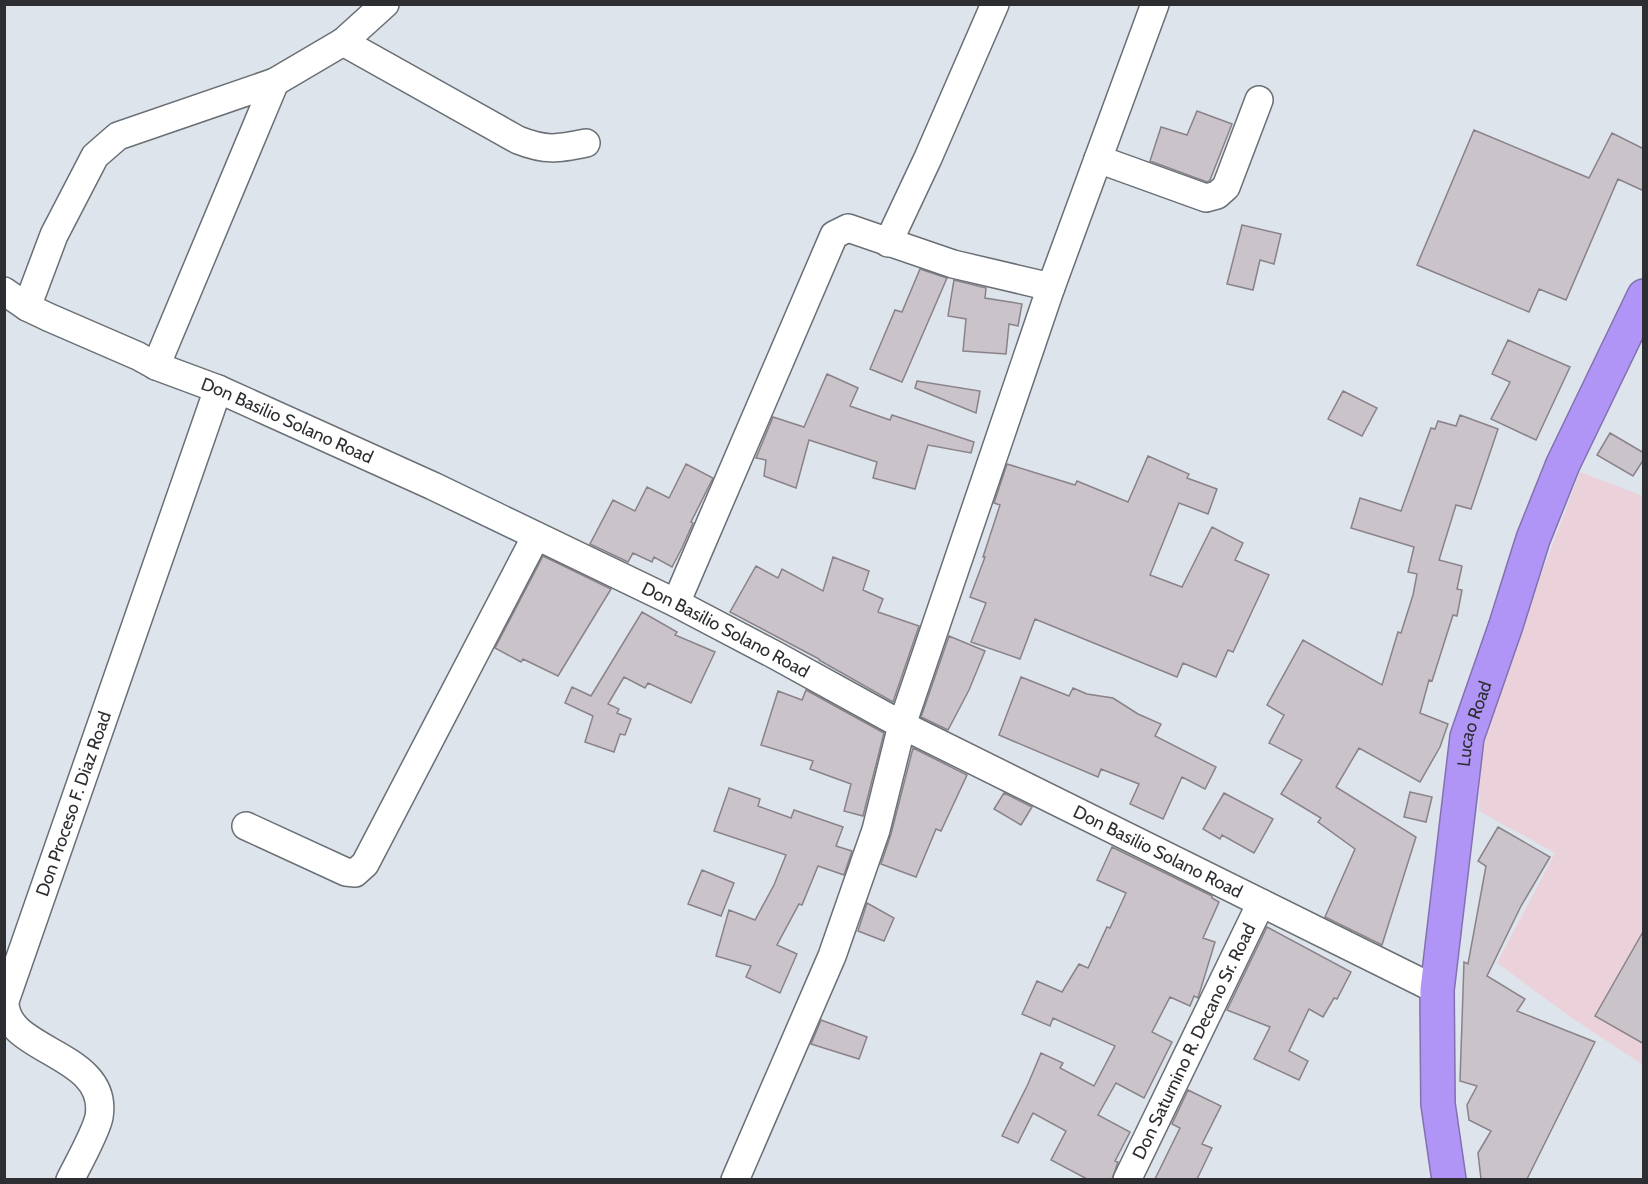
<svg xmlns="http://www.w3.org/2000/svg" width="1648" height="1184" font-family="Cabin,sans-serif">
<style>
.commercial{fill:#ebd2da}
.building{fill:#cac3ca;stroke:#898389;stroke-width:1.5}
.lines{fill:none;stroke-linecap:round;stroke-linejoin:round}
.minor-casing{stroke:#696f75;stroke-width:30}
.highway-casing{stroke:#8271b1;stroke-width:36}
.minor{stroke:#fff;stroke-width:27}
.highway{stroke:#b195f6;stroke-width:33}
.labels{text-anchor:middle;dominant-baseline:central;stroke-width:4.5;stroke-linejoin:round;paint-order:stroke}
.street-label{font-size:18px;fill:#2c2e31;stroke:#eaf1f9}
</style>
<rect width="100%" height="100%" fill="#dde4eb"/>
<path class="commercial" d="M 1580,472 L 1643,496 L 1643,1065 L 1569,1016 L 1497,963 L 1555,853 L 1479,811 L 1480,762 L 1483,729 Z"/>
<path class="building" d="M 1197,111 L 1232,124 L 1210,180 L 1207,182 L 1150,161 L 1161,127 L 1187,135 Z
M 1474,130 L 1589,178 L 1612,133 L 1644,149 L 1644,191 L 1618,179 L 1566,300 L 1539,289 L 1529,312 L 1417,265 Z
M 1242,225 L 1281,234 L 1274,264 L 1260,260 L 1253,290 L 1227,284 Z
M 920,269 L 947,278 L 902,382 L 870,369 L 895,310 L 902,312 Z
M 954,280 L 986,288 L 985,298 L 1022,304 L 1018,326 L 1009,324 L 1006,354 L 963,351 L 966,319 L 948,316 Z
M 1508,340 L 1570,367 L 1536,440 L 1491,419 L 1510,382 L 1492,374 Z
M 827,374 L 858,388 L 850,406 L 890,420 L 892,415 L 974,442 L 971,453 L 928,445 L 915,489 L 873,478 L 877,462 L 809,440 L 796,488 L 764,476 L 766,460 L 756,458 L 773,417 L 804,427 Z
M 917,381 L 980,391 L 976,413 L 915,388 Z
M 1343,391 L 1377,408 L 1362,436 L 1328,419 Z
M 1460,415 L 1498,429 L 1471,509 L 1456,505 L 1439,560 L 1462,566 L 1457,589 L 1462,590 L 1457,616 L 1453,615 L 1432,681 L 1429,680 L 1420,713 L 1448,724 L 1440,747 L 1420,782 L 1359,748 L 1336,787 L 1416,837 L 1382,945 L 1325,917 L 1355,849 L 1318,822 L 1321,818 L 1281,794 L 1302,760 L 1269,743 L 1284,715 L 1267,705 L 1303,640 L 1382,685 L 1398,632 L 1401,633 L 1413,595 L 1417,574 L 1408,572 L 1414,547 L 1351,528 L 1360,498 L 1401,511 L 1431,428 L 1435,429 L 1438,421 L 1456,426 Z
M 1610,433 L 1644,453 L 1644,459 L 1633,476 L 1597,455 Z
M 1148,456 L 1189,474 L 1187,478 L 1217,489 L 1208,514 L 1179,503 L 1150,575 L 1182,587 L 1212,527 L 1243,543 L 1235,560 L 1269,575 L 1233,652 L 1228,650 L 1216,677 L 1183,663 L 1177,677 L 1035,619 L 1020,659 L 971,642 L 986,603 L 970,597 L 985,557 L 983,557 L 1000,505 L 994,503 L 1007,464 L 1075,485 L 1077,481 L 1128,502 Z
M 686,464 L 713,478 L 691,522 L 693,523 L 682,548 L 672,567 L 654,557 L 652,562 L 633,553 L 628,562 L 590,544 L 613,500 L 635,511 L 647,487 L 669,498 Z
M 543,556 L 611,589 L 558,676 L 523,659 L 521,662 L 495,648 Z
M 833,557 L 869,571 L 863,590 L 883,599 L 878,612 L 919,626 L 893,702 L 819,660 L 819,659 L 730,612 L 756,566 L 778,578 L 782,569 L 823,591 Z
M 642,612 L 677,632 L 675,635 L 715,652 L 691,703 L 648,683 L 645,688 L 624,677 L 608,704 L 619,709 L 617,713 L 631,719 L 625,735 L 620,734 L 614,752 L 585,742 L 593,716 L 565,703 L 572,687 L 591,696 Z
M 949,636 L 985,651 L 969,690 L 948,730 L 921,717 Z
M 1021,677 L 1069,696 L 1073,688 L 1087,694 L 1113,698 L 1138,714 L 1161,724 L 1155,736 L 1216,767 L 1205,789 L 1182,777 L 1163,819 L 1130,804 L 1139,784 L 1101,769 L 1098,777 L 999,735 Z
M 806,690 L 884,733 L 863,816 L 844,811 L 851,784 L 810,769 L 813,761 L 761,745 L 778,691 L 802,700 Z
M 913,748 L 967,775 L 941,831 L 936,829 L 916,877 L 881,864 L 891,834 Z
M 729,788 L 760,799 L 758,806 L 791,818 L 794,810 L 843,827 L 836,846 L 852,851 L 844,875 L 818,866 L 802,905 L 799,904 L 777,945 L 797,954 L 780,993 L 746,977 L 751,966 L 716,956 L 729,910 L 755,920 L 774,885 L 786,855 L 714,831 Z
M 1410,792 L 1432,797 L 1426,822 L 1404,817 Z
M 1004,793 L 1032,807 L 1021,825 L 994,809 Z
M 1224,793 L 1273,819 L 1254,853 L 1222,835 L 1220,839 L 1203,829 Z
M 1498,827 L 1550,857 L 1521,906 L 1487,976 L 1525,999 L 1517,1011 L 1595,1042 L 1527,1179 L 1481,1179 L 1478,1153 L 1491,1131 L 1469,1120 L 1467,1105 L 1477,1086 L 1460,1081 L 1464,962 L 1468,964 L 1486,866 L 1478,861 Z
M 1112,847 L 1212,896 L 1212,898 L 1219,902 L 1203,938 L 1215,942 L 1198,998 L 1194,996 L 1190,1006 L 1170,997 L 1152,1032 L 1172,1042 L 1144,1098 L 1116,1083 L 1098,1115 L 1130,1132 L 1115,1161 L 1118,1162 L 1112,1179 L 1087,1179 L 1051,1160 L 1066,1131 L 1033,1113 L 1018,1143 L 1002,1136 L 1028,1084 L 1041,1053 L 1063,1063 L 1060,1068 L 1094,1086 L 1115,1046 L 1053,1018 L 1050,1026 L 1022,1014 L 1037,981 L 1062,992 L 1079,964 L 1088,968 L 1107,927 L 1110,928 L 1126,893 L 1097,880 Z
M 702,870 L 734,883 L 721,916 L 688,904 Z
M 867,903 L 894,918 L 884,941 L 858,931 Z
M 1267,927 L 1351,972 L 1337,999 L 1334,998 L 1323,1017 L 1309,1009 L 1289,1051 L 1308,1061 L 1299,1080 L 1254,1059 L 1270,1027 L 1227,1010 Z
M 1644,930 L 1644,1044 L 1595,1016 Z
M 821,1020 L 867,1037 L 859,1059 L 811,1044 Z
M 1188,1090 L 1221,1106 L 1202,1144 L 1212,1148 L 1197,1179 L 1155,1179 L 1180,1128 L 1172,1124 Z"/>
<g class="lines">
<defs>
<g id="minor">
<path d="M 343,42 L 518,140 C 546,151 557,149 586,143"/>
<path d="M 1098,159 L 1206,198 L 1217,195 L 1226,187 L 1259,100"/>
<path d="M 888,243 L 928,158 L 995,4"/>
<path id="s1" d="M 4,291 L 27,307 L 48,317 L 138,356 L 156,366 L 218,389 L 433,486 L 676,603 L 775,655 L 902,725 L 1437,990"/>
<path d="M 27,307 L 54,235 L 95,156 L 118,136 L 275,82 L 343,42 L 385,4"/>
<path d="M 156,366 L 275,82"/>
<path d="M 676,603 L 834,235 L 848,228 L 953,264 L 1051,287"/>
<path d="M 246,826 L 346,872 L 355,873 L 365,864 L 536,536"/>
<path id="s2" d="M 70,1180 C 78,1164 96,1132 99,1117 C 110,1052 3,1053 5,1001 L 218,389"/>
<path d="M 735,1180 L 832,956 L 876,830 L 902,725 L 1051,287 L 1155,4"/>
<path id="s3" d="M 1127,1180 L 1261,903"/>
</g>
<g id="highway">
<path id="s4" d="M 1449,1180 L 1438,1104 L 1437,990 L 1467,737 L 1506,625 L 1533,539 L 1563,464 L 1644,296"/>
</g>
</defs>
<use href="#minor" class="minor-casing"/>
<use href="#highway" class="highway-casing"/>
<use href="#minor" class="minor"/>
<use href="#highway" class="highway"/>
</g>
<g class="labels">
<g class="street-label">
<text stroke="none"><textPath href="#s1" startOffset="312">Don Basilio Solano Road</textPath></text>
<text stroke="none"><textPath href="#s1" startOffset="798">Don Basilio Solano Road</textPath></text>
<text stroke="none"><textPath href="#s4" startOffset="460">Lucao Road</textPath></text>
<text stroke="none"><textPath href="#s2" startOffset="438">Don Proceso F. Diaz Road</textPath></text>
<text stroke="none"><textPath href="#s1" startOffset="1284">Don Basilio Solano Road</textPath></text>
<text stroke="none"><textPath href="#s3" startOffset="154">Don Saturnino R. Decano Sr. Road</textPath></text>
</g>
</g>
<rect width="1648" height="1184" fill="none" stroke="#2c2e31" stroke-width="12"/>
</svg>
